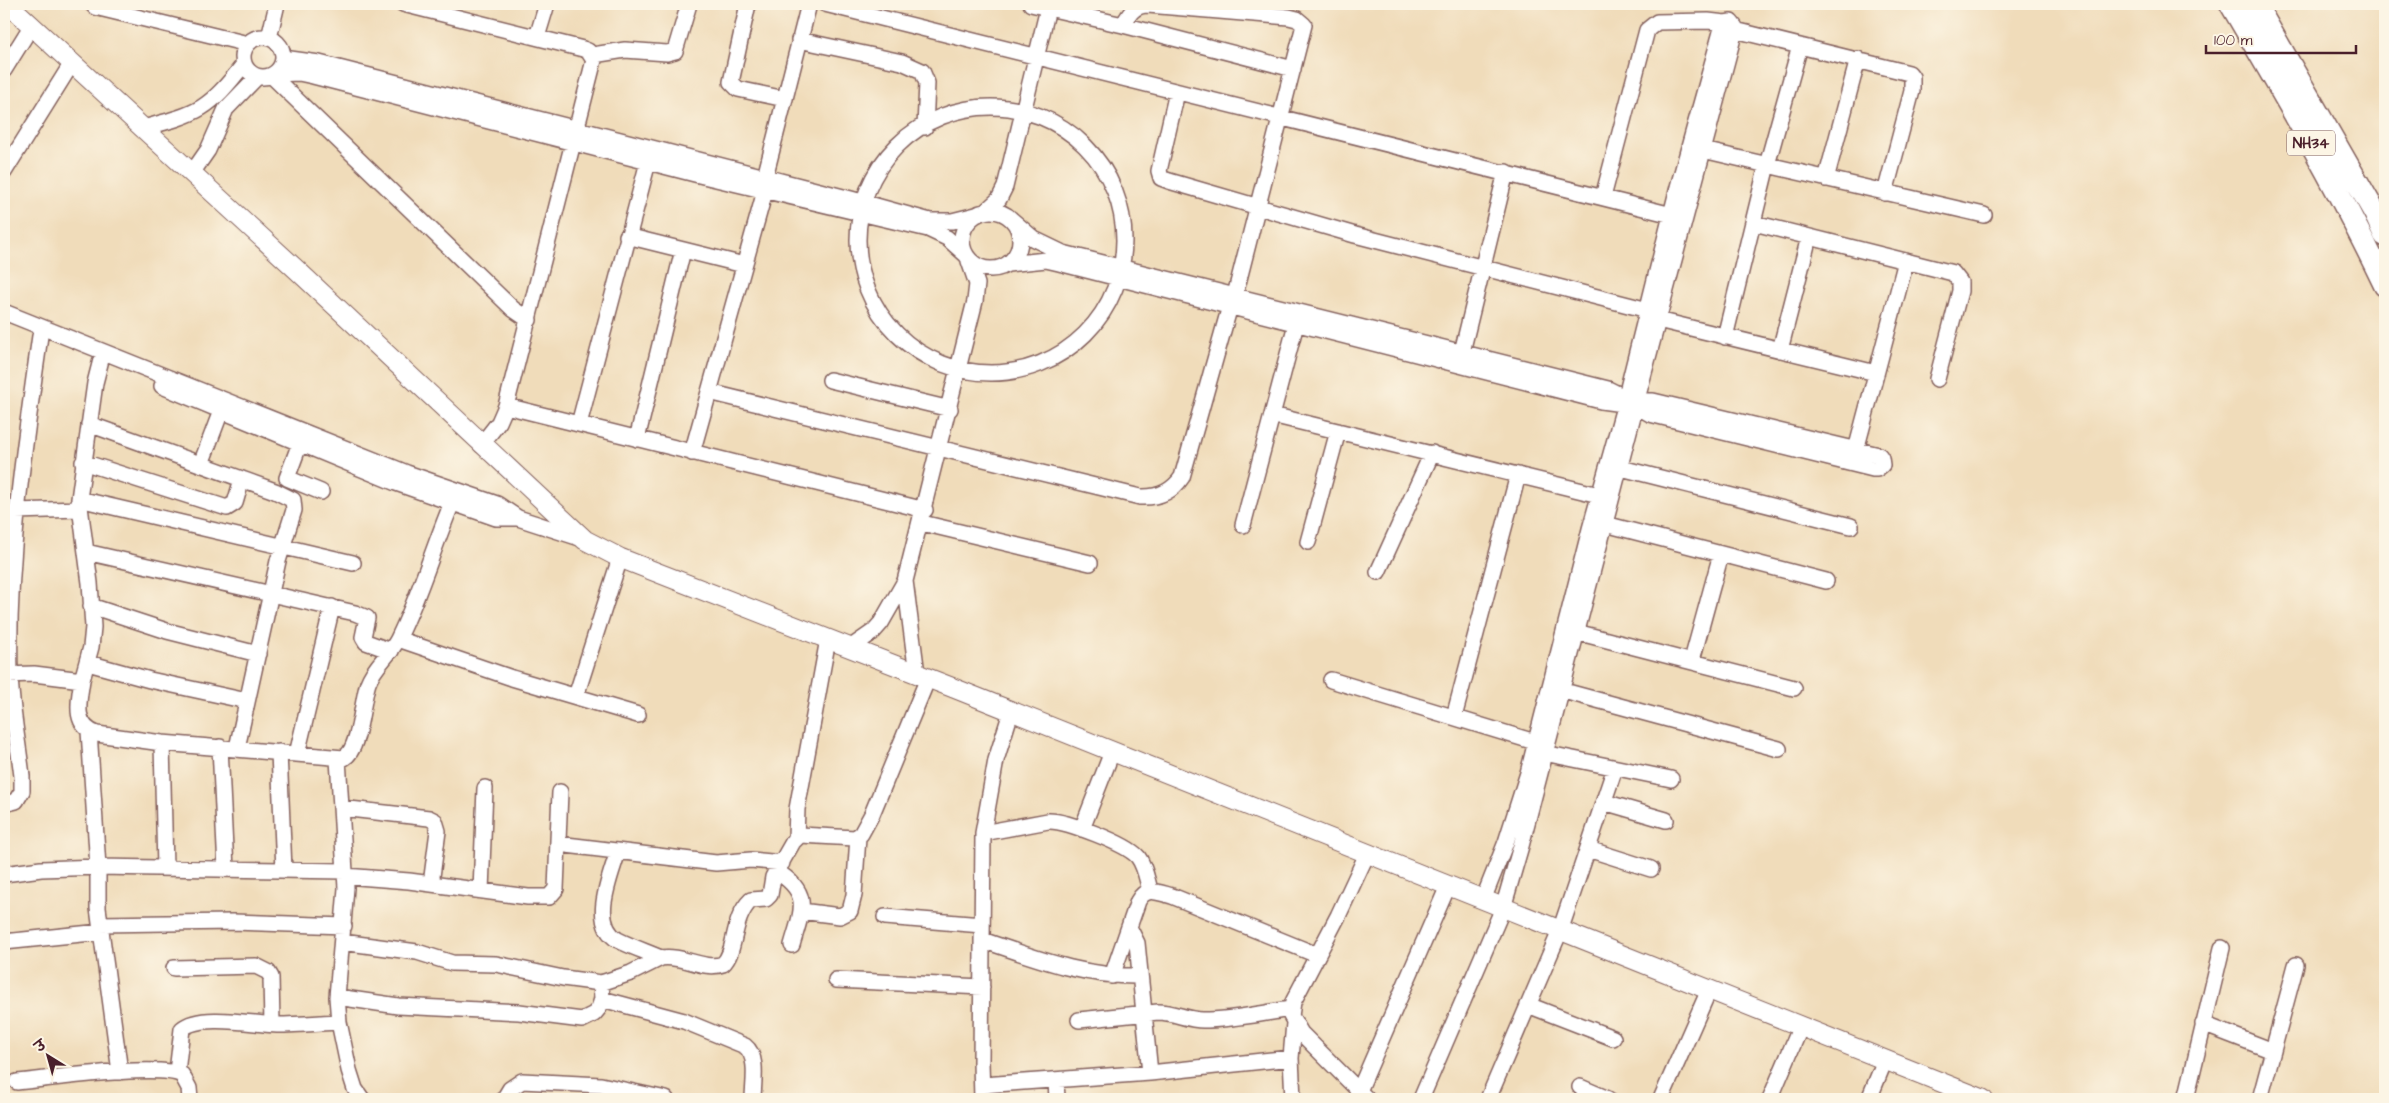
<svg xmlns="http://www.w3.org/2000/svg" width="2389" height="1103" font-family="'Architects Daughter','Playpen Sans Deva',sans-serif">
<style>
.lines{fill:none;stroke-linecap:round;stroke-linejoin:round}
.minor-casing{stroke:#84615d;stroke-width:18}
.major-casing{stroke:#84615d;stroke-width:21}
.highway-casing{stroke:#84615d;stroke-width:25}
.minor{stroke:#fff;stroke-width:15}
.major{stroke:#fff;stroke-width:19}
.highway{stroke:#fff;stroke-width:22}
.labels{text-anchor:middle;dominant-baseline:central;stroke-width:4;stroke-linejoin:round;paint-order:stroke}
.shield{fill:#fcf5e5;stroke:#7f5f63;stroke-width:1}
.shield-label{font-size:15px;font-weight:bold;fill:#4a1f2b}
</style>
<rect width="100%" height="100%" fill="#fcf5e5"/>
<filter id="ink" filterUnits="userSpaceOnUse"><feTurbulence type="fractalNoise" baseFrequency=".02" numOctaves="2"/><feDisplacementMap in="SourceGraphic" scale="10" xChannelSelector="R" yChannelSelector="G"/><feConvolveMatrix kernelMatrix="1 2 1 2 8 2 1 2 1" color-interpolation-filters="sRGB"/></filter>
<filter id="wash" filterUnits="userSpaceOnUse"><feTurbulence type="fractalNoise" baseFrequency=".0096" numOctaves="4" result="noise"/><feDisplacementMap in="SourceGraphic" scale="20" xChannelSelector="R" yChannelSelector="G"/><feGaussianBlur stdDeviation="1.12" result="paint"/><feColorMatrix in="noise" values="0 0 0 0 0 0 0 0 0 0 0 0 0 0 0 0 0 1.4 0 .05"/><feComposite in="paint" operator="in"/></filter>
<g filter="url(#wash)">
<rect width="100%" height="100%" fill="#f0dcba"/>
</g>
<g filter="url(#ink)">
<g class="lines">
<defs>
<path id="minor" d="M 92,4 L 95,7 L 248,44
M 403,4 L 583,49 L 588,51 L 594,60 L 506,406 L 499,422 L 481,445
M 748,4 L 731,82 L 738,89 L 785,99
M 825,4 L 1672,215
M 1031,4 L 1123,25 L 1293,69
M 1123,25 C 1129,14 1134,5 1148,5 L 1289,17 L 1297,19 L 1304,25 L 1235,295
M 1735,30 L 1909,73 L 1912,77 L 1912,91 L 1885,193
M243 57a20 20 0 1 1 40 0a20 20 0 1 1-40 0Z
M 537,37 L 547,4
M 269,38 L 277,4
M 799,40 L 902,62 L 922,71 L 927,83 L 925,127
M 593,55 L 625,50 L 667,53 L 675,51 L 689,4
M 283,58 L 319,63 L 851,199 L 930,221 L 952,221 L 976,215
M 4,70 L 32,25
M 275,74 L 299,73 L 313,76 L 695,174 L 928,229 L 947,238 L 965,254
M 272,76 L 513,309 L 529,320
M 1177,92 L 1159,171 L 1161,178 L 1169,181 L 1355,235 L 1648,310
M858 240a133 133 0 1 1 266 0a133 133 0 1 1-266 0Z
M 143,128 C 200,113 208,110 244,64
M 1703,150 L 1984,215
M 4,172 L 72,63
M 192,173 L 208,150 L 226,109 L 257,77
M 765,177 L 809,4
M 1826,179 L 1858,59
M 1603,197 L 1647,30 L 1657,22 L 1708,21 L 1725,23
M962 240a29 29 0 1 1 58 0a29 29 0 1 1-58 0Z
M 985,212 L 999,199 L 1005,187 L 1049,4
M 1012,220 L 1034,239 L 1063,253 L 1608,389 L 1624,397
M 1754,223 L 1953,273 L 1960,282 L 1960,291 L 1937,379
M 627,236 L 744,265
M 1008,264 L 1046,260 L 1059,263 L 1601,401 L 1623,404
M 4,312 L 407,473 L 497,504 L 518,518 L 583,539
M 1658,320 L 1876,373
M 1725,337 L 1767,165 L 1800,46
M 1780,350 L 1809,237
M 1462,352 L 1506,172
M 830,380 L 950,409
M 162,386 L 396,483 L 496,518 L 518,518
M 709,392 L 1140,497 C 1158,498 1172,492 1182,477 L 1230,306
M 1626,396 L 1678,187 L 1721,32 L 1725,23 L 1731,22 L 1735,27 L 1734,34 L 1637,399
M 1635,397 L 1637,401 L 1636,406 L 1650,414 L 1873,469 L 1877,469 L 1882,465 L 1881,458 L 1879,455 L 1653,401 L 1637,401
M 506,406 L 925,510
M 1272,415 L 1599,495
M 89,424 L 275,491 L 293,500 L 294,510 L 278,561 L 237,748
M 579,424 L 648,162
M 637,439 L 683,250
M 300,443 L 287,478 L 321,492
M 1856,450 L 1906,261
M 692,453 L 765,191
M 83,462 L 227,508 L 235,503 L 242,479
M 201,464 L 221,411
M 1621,468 L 1851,526
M 79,499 L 353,563
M 16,511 L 80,509
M 922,523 L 1090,563
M 1605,524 L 1826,581
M 1243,525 L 1296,324
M 1308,542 L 1338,431
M 86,552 L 355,613 L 367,618 L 363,637 L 366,642 L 391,651
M 1378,572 L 1432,453
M 905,581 L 917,674
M 91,606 L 167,631 L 258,654
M 1576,632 L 1794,688
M 398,639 L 512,678 L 638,715
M 850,648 L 873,632 L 881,623 L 905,581 L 975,301 L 977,284 L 969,261
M 1692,660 L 1721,554
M 88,663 L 150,680 L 247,701
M 4,675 L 34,674 L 82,680 L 91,647 L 93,627 L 90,583 L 79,499 L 95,383 L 103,352
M 82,680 C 79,701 72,725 97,734 L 162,743 L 344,758 C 360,749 362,700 368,683 C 374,666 390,655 398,639 C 420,595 433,548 452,503
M 1331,680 L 1535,742
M 1560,690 L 1779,749
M 576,696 L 620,558
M 1454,717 L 1518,475
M 89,731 L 98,867 L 98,908 L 120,1072
M 162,743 L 165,868
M 220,747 L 226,869
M 279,752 L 284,870
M 1544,753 L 1671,779
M 297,754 L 332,607
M 338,759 L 346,888 L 337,997 L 339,1022 L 349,1070 L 355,1089 L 362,1099
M 1604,802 L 1666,820
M 4,804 L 16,801 L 22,791 L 22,776 C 18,742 11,707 10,674 C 7,560 24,448 40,336
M 341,808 L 429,818 L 435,821 L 438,831 L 431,884
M 1082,829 L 1112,752
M 983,833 L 1048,821 C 1065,820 1127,844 1138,857 C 1145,866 1147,880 1150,890
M 796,838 L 797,809 L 828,639
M 558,844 L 716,863 L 751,860 L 782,863
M 1588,849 L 1651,869
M 618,851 C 611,876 589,923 618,940 C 632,947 647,952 661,958
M 776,871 C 812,893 802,910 792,945
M 4,874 L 41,869 L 98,867 L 345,871
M 345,876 L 409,881 L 528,897 L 549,897 L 556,889 L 560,792
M 481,891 L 485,788
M 1483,900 L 1506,842 L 1528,773 L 1590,529 L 1624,407
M 801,911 L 840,916 L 850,911 L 854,895 L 858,837
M 885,917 L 982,925
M 100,924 L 233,922 L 344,926
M 1129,927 L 1137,943 L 1150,1073
M 982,940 C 1036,958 1082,977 1140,976
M 4,942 L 101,932
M 342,942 L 417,952 L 452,963 L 496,964 L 563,978 L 601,983 L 631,973 L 661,958 C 682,954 703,971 723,964 C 737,951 731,919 751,900 L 766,899 L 770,895 L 773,877 L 793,842 L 800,835 L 855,838 L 861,834 L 872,814 L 928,678
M 174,968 L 256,966 L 268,972 L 271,977 L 272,1024
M 1112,976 L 1138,901 C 1146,886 1157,892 1172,896 L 1317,955
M 836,980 L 982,987
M 337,997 L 398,1006 L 519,1012 L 582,1020 L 594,1014 L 599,1008 L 602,999 L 601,983
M 602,999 L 684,1021 L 745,1046 C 759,1057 753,1083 753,1099
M 1528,1005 L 1613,1038
M 1079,1020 L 1158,1012 C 1174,1012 1187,1020 1203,1020 C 1232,1020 1262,1013 1291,1009
M 2203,1024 L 2273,1051
M 177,1072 L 182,1029 C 199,1013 254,1024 277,1025 C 298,1025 318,1023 339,1022
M 1056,1080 L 1057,1099
M 17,1082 C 49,1079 159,1063 182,1075 L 189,1088 L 190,1099
M 983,1085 L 1150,1073 L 1291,1058
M 1580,1087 L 1608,1099
M 1359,1091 L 1448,886
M 504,1099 L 510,1089 L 522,1081 L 601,1085 L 666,1099
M 982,1099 L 981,1062 L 983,833 L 996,760 L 1011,712
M 1293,1099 L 1291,1058 L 1294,1023
M 1367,1099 L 1301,1033 L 1291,1016 L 1293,1002 L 1338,916 L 1367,854
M 1421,1099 L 1503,908 L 1521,846 L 1635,408
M 1488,1099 L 1560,931 L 1615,768
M 1661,1099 L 1709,990
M 1770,1099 L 1801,1026
M 1869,1099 L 1885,1060
M 2186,1099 L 2222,948
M 2260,1099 L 2296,965"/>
<path id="major" d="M 8,4 L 297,270 L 585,540 L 620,558 L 951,687 L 1983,1099"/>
<path id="highway" d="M 2231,4 C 2285,96 2339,189 2385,285
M 2255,4 L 2375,213 L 2385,235"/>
</defs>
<use href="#minor" class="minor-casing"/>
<use href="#major" class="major-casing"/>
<use href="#highway" class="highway-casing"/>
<use href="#minor" class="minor"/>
<use href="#major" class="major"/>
<use href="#highway" class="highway"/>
</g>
</g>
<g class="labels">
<rect class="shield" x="2287" y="130.5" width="48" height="25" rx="4"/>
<g class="shield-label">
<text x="2311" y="143">NH34</text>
</g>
</g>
<rect width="2389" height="1103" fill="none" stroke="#fcf5e5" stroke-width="20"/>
<g transform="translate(48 1056) rotate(323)" stroke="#fcf5e5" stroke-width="4" paint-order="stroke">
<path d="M0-4L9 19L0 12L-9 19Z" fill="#4a1f2b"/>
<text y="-8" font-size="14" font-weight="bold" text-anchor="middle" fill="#4a1f2b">उ</text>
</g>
<path d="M2206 45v8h150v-8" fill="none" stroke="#4a1f2b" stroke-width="2.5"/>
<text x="2214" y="45" font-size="15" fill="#4a1f2b" stroke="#fcf5e5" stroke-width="4" paint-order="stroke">100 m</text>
</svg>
